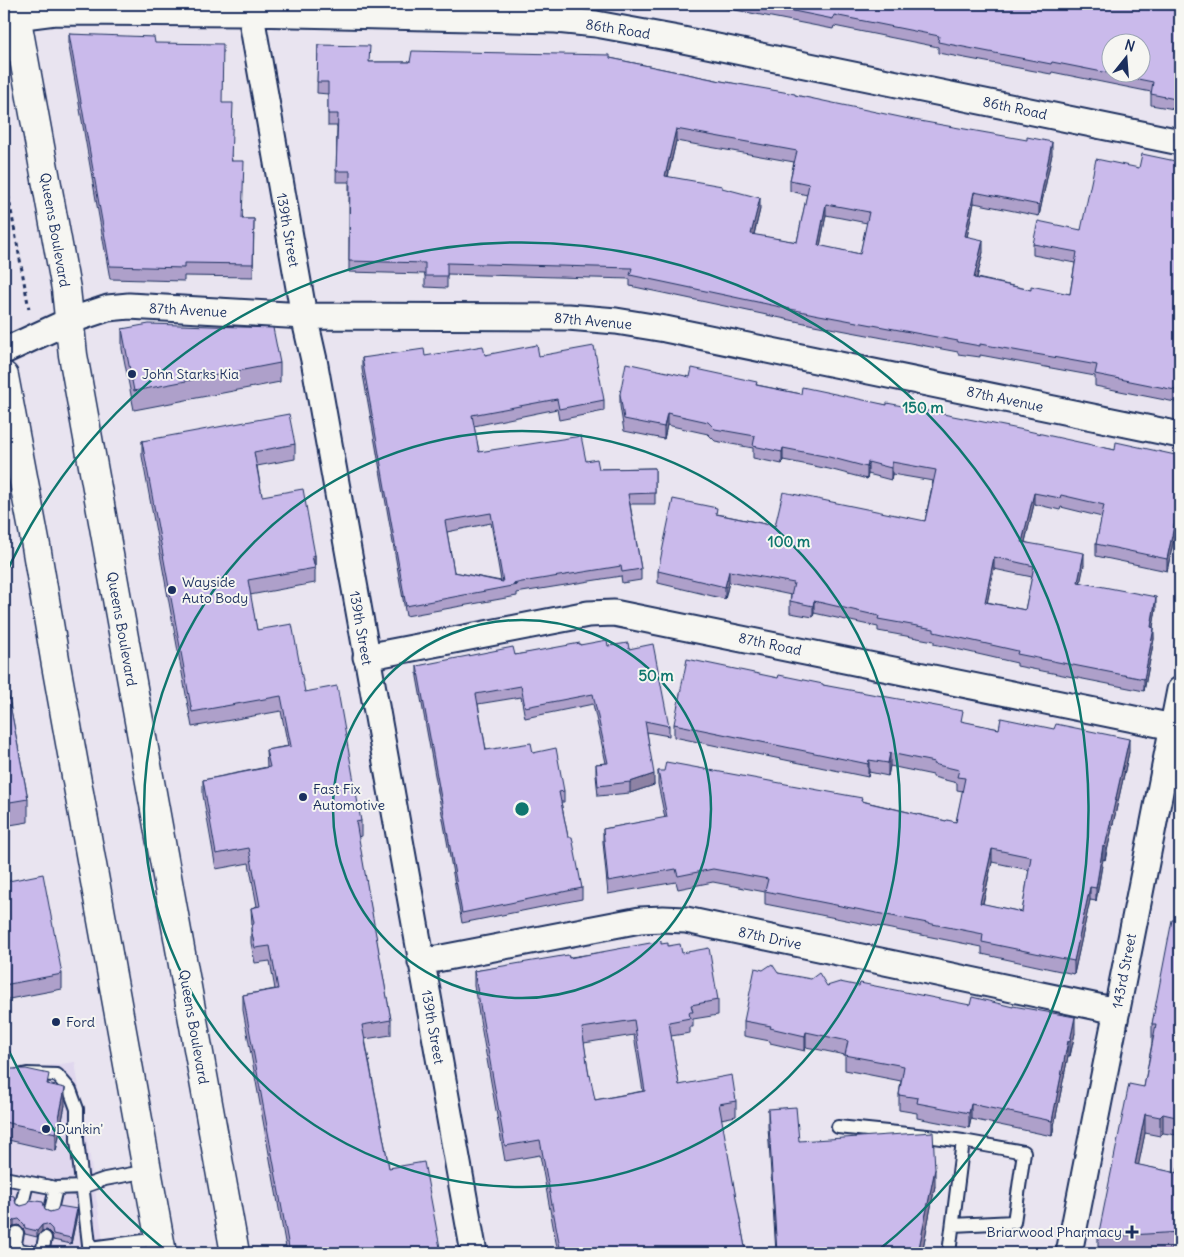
<svg xmlns="http://www.w3.org/2000/svg" width="1184" height="1257" font-family="Delius,sans-serif">
<style>
.built{fill:#e0d7ee}
.lines{fill:none;stroke-linecap:round;stroke-linejoin:round}
.service-casing{stroke:#1b2f5e;stroke-width:16}
.minor-casing{stroke:#1b2f5e;stroke-width:29}
.primary-casing{stroke:#1b2f5e;stroke-width:31}
.path{stroke:#1b2f5e;stroke-width:3;stroke-dasharray:4 4;stroke-linecap:butt}
.service{stroke:#f6f6f2;stroke-width:12}
.minor{stroke:#f6f6f2;stroke-width:25}
.primary{stroke:#f6f6f2;stroke-width:28}
.wall{fill:#aea0ca;stroke:#1b2f5e;fill-rule:evenodd}
.shaded-wall{fill:#8d82a4;stroke:#1b2f5e}
.building{fill:#cabaeb;stroke:#1b2f5e;fill-rule:evenodd}
.ring{fill:none;stroke:#0f766e;stroke-width:2.5}
.poi-dot{fill:#1b2f5e;stroke:#f6f6f2;stroke-width:2}
.labels{text-anchor:middle;dominant-baseline:central;stroke-width:4;stroke-linejoin:round;paint-order:stroke}
.street-label{font-size:14px;fill:#1b2f5e;stroke:#f6f6f2}
.poi-label{font-size:14px;fill:#1b2f5e;stroke:#f6f6f2;text-anchor:start}
.centre{fill:#0f766e;stroke:#f6f6f2;stroke-width:2.5}
.ring-label{font-size:15px;text-anchor:middle;font-weight:bold;fill:#0f766e;stroke:#f6f6f2;stroke-width:4;stroke-linejoin:round;paint-order:stroke}
</style>
<rect width="100%" height="100%" fill="#e9e4f0"/>
<filter id="ink" filterUnits="userSpaceOnUse"><feTurbulence type="fractalNoise" baseFrequency=".02" numOctaves="2"/><feDisplacementMap in="SourceGraphic" scale="10" xChannelSelector="R" yChannelSelector="G"/><feConvolveMatrix kernelMatrix="1 2 1 2 8 2 1 2 1" color-interpolation-filters="sRGB"/></filter>
<g filter="url(#ink)">
<path class="built" d="M 75,1062 L 105,1253 L 4,1253 L 4,1072 Z"/>
<g class="lines">
<defs>
<path id="service" d="M 4,1079 L 27,1074 L 57,1075 L 70,1090 L 77,1109 L 77,1140 L 90,1253
M 838,1127 L 927,1136 L 963,1141 L 949,1253
M 4,1178 L 56,1188 L 82,1187 L 105,1179 L 148,1171
M 22,1204 L 27,1183
M 51,1210 L 56,1188
M 953,1225 L 1014,1222 L 1024,1152 L 963,1141
M 4,1247 L 35,1253
M 90,1248 L 159,1239
M 13,1253 L 17,1233
M 42,1253 L 45,1238"/>
<path id="minor" d="M 249,4 L 304,316 L 314,360 L 474,1253
M 16,17 L 55,12 L 250,13 L 556,20 L 596,24 L 678,39 L 1180,142
M 4,351 L 69,321 L 108,308 L 129,306 L 304,316 L 568,317 L 616,321 L 665,329 L 1180,435
M 366,657 L 588,614 L 614,613 L 1173,727
M 421,962 L 640,920 L 663,919 L 686,920 L 1117,1011
M 1069,1253 L 1180,690"/>
<path id="primary" d="M 14,4 L 66,289 L 73,355 L 235,1253
M 4,376 L 36,546 L 56,665 L 162,1253"/>
</defs>
<use href="#service" class="service-casing"/>
<use href="#minor" class="minor-casing"/>
<use href="#primary" class="primary-casing"/>
<path class="path" d="M 4,172 L 29,309"/>
<use href="#service" class="service"/>
<use href="#minor" class="minor"/>
<use href="#primary" class="primary"/>
</g>
<path class="wall" d="M 712,4 L 1180,4 L 1180,110 L 1151,105 L 1151,92 L 1052,72 L 1051,74 L 938,53 L 938,47 L 834,26 L 833,29 L 725,8 L 725,6 Z
M 69,34 L 155,43 L 222,103 L 232,161 L 243,219 L 254,219 L 253,277 L 184,276 L 184,281 L 110,279 L 69,47 Z
M 318,45 L 370,62 L 410,62 L 610,58 L 721,81 L 795,95 L 1052,154 L 1039,216 L 974,203 L 967,237 L 983,252 L 977,278 L 1031,290 L 1070,294 L 1075,263 L 1033,255 L 1033,244 L 1081,230 L 1139,168 L 1180,162 L 1180,403 L 1095,386 L 1095,376 L 980,355 L 980,357 L 958,354 L 958,352 L 814,325 L 630,286 L 630,279 L 447,274 L 447,288 L 425,287 L 425,274 L 349,272 L 349,182 L 336,182 L 337,126 L 328,126 L 328,94 L 317,93 ZM 676,141 L 794,162 L 790,180 L 790,191 L 807,195 L 797,242 L 754,235 L 760,209 L 722,189 L 668,177 ZM 826,215 L 867,223 L 860,254 L 820,246 Z
M 122,329 L 280,363 L 280,382 L 134,410 L 122,349 Z
M 485,355 L 539,356 L 604,400 L 604,411 L 559,420 L 557,409 L 474,426 L 479,452 L 586,461 L 599,469 L 655,468 L 655,504 L 630,504 L 641,569 L 641,580 L 622,583 L 621,576 L 522,592 L 517,593 L 517,596 L 406,616 L 362,369 L 362,358 ZM 491,523 L 501,581 L 454,572 L 447,532 Z
M 690,377 L 757,385 L 801,394 L 887,405 L 1115,450 L 1180,456 L 1180,510 L 1167,571 L 1096,556 L 1096,544 L 1102,517 L 1061,507 L 1060,510 L 1034,504 L 1025,542 L 1084,565 L 1080,582 L 1156,609 L 1153,627 L 1154,639 L 1144,691 L 1017,666 L 1017,663 L 934,644 L 934,641 L 878,631 L 878,627 L 814,613 L 813,617 L 790,613 L 790,601 L 791,595 L 729,582 L 725,599 L 658,583 L 658,571 L 717,514 L 775,526 L 925,521 L 933,481 L 892,474 L 891,480 L 868,474 L 867,479 L 829,469 L 783,460 L 782,464 L 753,458 L 753,448 L 715,441 L 708,434 L 667,425 L 664,439 L 624,431 L 620,406 L 620,394 ZM 994,569 L 1032,577 L 1025,610 L 987,602 Z
M 142,441 L 295,444 L 295,459 L 257,466 L 262,496 L 315,555 L 315,583 L 250,595 L 257,630 L 305,692 L 361,821 L 361,836 L 358,837 L 391,1020 L 391,1035 L 365,1039 L 389,1168 L 441,1253 L 287,1253 L 243,1010 L 243,995 L 275,989 L 270,961 L 255,963 L 251,943 L 251,928 L 252,926 L 251,908 L 257,906 L 249,863 L 216,869 L 203,795 L 203,780 L 267,767 L 266,750 L 288,746 L 281,711 L 192,727 L 142,456 Z
M 580,645 L 608,646 L 629,649 L 669,726 L 669,736 L 647,732 L 654,785 L 630,793 L 598,796 L 596,775 L 596,764 L 606,763 L 593,704 L 525,718 L 521,697 L 478,704 L 486,750 L 533,753 L 564,791 L 564,802 L 561,802 L 568,837 L 582,888 L 582,899 L 462,923 L 417,677 L 417,666 L 515,655 Z
M 4,673 L 28,799 L 28,822 L 4,826 Z
M 778,678 L 823,685 L 963,722 L 999,729 L 1129,752 L 1105,860 L 1103,859 L 1096,901 L 1090,900 L 1074,974 L 982,954 L 982,947 L 765,904 L 765,892 L 713,882 L 678,889 L 676,882 L 608,894 L 603,842 L 603,829 L 665,818 L 658,784 L 658,771 L 862,801 L 946,821 L 956,822 L 963,791 L 957,790 L 957,783 L 933,777 L 933,775 L 890,766 L 888,776 L 869,772 L 868,777 L 674,737 L 674,724 ZM 992,862 L 1029,870 L 1022,912 L 983,904 Z
M 4,882 L 62,974 L 62,989 L 4,1000 Z
M 1180,897 L 1176,1135 L 1163,1133 L 1160,1136 L 1145,1133 L 1138,1165 L 1177,1173 L 1180,1168 L 1180,1251 L 1142,1253 L 1098,1253 L 1098,1237 L 1144,1087 L 1152,1043 L 1152,1024 L 1176,920 Z
M 661,944 L 668,946 L 682,953 L 718,1000 L 718,1015 L 693,1019 L 693,1027 L 690,1027 L 690,1033 L 671,1036 L 679,1085 L 736,1101 L 736,1116 L 721,1119 L 746,1253 L 558,1253 L 540,1155 L 505,1161 L 474,986 L 474,971 ZM 634,1035 L 643,1091 L 595,1100 L 589,1076 L 584,1043 Z
M 778,973 L 827,986 L 1075,1033 L 1070,1056 L 1068,1056 L 1052,1136 L 971,1119 L 969,1128 L 917,1118 L 917,1113 L 899,1110 L 899,1095 L 901,1081 L 845,1070 L 845,1055 L 806,1047 L 805,1051 L 770,1043 L 770,1041 L 744,1036 L 744,1021 Z
M 4,1078 L 49,1084 L 65,1105 L 56,1151 L 4,1139 Z
M 768,1109 L 799,1141 L 935,1186 L 922,1253 L 776,1253 L 768,1127 Z
M 4,1194 L 16,1204 L 21,1206 L 45,1210 L 50,1212 L 77,1215 L 71,1244 L 53,1240 L 52,1235 L 47,1230 L 42,1231 L 37,1237 L 25,1234 L 24,1230 L 19,1225 L 14,1226 L 9,1231 L 4,1230 Z"/>
<path class="shaded-wall" d="M 676,129 L 676,141 L 665,188 L 665,176 Z
M 1052,142 L 1052,154 L 1039,216 L 1039,205 Z
M 974,192 L 974,203 L 965,247 L 965,236 Z
M 760,198 L 760,209 L 751,246 L 751,234 Z
M 826,204 L 826,215 L 818,257 L 818,245 Z
M 983,240 L 983,252 L 974,289 L 974,278 Z
M 667,413 L 667,425 L 664,439 L 664,427 Z
M 783,448 L 783,460 L 782,464 L 782,452 Z
M 868,462 L 868,474 L 867,479 L 867,467 Z
M 892,462 L 892,474 L 891,480 L 891,468 Z
M 1034,493 L 1034,504 L 1022,554 L 1022,542 Z
M 1180,498 L 1180,510 L 1167,571 L 1167,559 Z
M 1084,553 L 1084,565 L 1078,594 L 1078,582 Z
M 315,555 L 315,570 L 312,556 Z
M 994,557 L 994,569 L 985,614 L 985,602 Z
M 729,571 L 729,582 L 725,599 L 725,587 Z
M 1156,597 L 1156,609 L 1151,639 L 1151,627 Z
M 814,601 L 814,613 L 813,617 L 813,606 Z
M 1154,628 L 1154,639 L 1144,691 L 1144,679 Z
M 1129,739 L 1129,752 L 1105,860 L 1105,847 Z
M 890,753 L 890,766 L 888,776 L 888,763 Z
M 869,760 L 869,772 L 868,777 L 868,764 Z
M 654,774 L 654,785 L 630,793 L 630,782 Z
M 1103,846 L 1103,859 L 1096,901 L 1096,888 Z
M 992,849 L 992,862 L 980,916 L 980,903 Z
M 1090,887 L 1090,900 L 1074,974 L 1074,961 Z
M 1075,1017 L 1075,1033 L 1070,1056 L 1070,1041 Z
M 806,1032 L 806,1047 L 805,1051 L 805,1036 Z
M 1068,1041 L 1068,1056 L 1052,1136 L 1052,1121 Z
M 65,1088 L 65,1105 L 56,1151 L 56,1133 Z
M 971,1104 L 971,1119 L 969,1128 L 969,1113 Z
M 1180,1113 L 1180,1132 L 1176,1135 L 1176,1117 Z
M 1145,1114 L 1145,1133 L 1135,1183 L 1135,1164 Z
M 1163,1114 L 1163,1133 L 1160,1136 L 1160,1117 Z
M 935,1169 L 935,1186 L 922,1253 L 919,1253 L 919,1248 Z
M 77,1209 L 77,1215 L 71,1244 L 71,1238 Z
M 14,1220 L 14,1226 L 9,1231 L 9,1225 Z
M 42,1225 L 42,1231 L 37,1237 L 37,1231 Z"/>
<path class="building" d="M 759,4 L 1180,4 L 1180,100 L 1151,94 L 1153,82 L 1052,62 L 1051,64 L 938,42 L 939,36 L 834,15 L 833,19 ZM 1112,42 L 1142,42 L 1142,72 L 1112,72 Z
M 69,34 L 154,37 L 155,43 L 223,44 L 222,103 L 233,103 L 231,161 L 244,161 L 242,219 L 254,219 L 253,264 L 184,263 L 184,268 L 110,266 Z
M 318,45 L 370,46 L 369,62 L 410,62 L 412,51 L 610,55 L 610,58 L 721,81 L 795,94 L 795,95 L 914,120 L 1027,140 L 1027,137 L 1052,142 L 1039,205 L 974,192 L 965,236 L 983,240 L 974,278 L 1031,290 L 1031,286 L 1070,294 L 1077,252 L 1033,244 L 1038,221 L 1081,230 L 1096,159 L 1139,168 L 1142,154 L 1180,162 L 1180,391 L 1095,374 L 1097,365 L 980,344 L 980,346 L 958,342 L 958,341 L 814,314 L 630,275 L 632,268 L 447,263 L 447,276 L 425,276 L 425,263 L 349,261 L 350,171 L 336,171 L 338,114 L 328,114 L 328,82 L 317,82 ZM 676,129 L 797,151 L 790,180 L 809,184 L 797,242 L 751,234 L 760,198 L 722,188 L 722,186 L 665,176 ZM 826,204 L 869,212 L 860,254 L 818,245 Z
M 149,324 L 273,328 L 280,363 L 134,391 L 122,329 Z
M 537,345 L 539,356 L 594,346 L 604,400 L 559,409 L 557,399 L 472,415 L 479,452 L 581,436 L 586,461 L 597,459 L 599,469 L 655,468 L 655,493 L 628,494 L 641,569 L 622,572 L 621,566 L 522,582 L 513,584 L 517,585 L 406,606 L 362,358 L 424,349 L 425,356 L 483,346 L 485,355 ZM 491,513 L 503,582 L 454,572 L 445,521 Z
M 626,363 L 690,377 L 692,368 L 757,382 L 756,385 L 801,394 L 802,387 L 887,405 L 887,403 L 1019,429 L 1115,450 L 1116,442 L 1180,456 L 1180,498 L 1167,559 L 1096,544 L 1104,505 L 1061,495 L 1060,498 L 1034,493 L 1022,542 L 1084,553 L 1078,582 L 1156,597 L 1151,627 L 1154,628 L 1144,679 L 1017,654 L 1018,651 L 934,632 L 934,629 L 878,619 L 879,616 L 814,601 L 813,606 L 790,601 L 794,583 L 729,571 L 725,587 L 658,571 L 673,499 L 717,508 L 716,514 L 775,526 L 783,492 L 925,521 L 936,470 L 892,462 L 891,468 L 868,462 L 867,467 L 829,457 L 783,448 L 782,452 L 753,446 L 755,436 L 715,429 L 708,422 L 667,413 L 664,427 L 624,419 L 620,394 ZM 994,557 L 1034,566 L 1025,610 L 985,602 Z
M 289,414 L 295,444 L 254,452 L 262,496 L 303,489 L 315,555 L 312,556 L 315,568 L 248,580 L 257,630 L 292,624 L 305,692 L 337,686 L 361,821 L 356,822 L 391,1020 L 362,1025 L 389,1168 L 424,1162 L 441,1253 L 290,1253 L 243,995 L 278,989 L 270,946 L 255,948 L 251,928 L 254,923 L 251,908 L 260,906 L 249,848 L 216,854 L 203,780 L 270,767 L 266,750 L 291,746 L 281,696 L 192,712 L 142,441 Z
M 607,640 L 608,646 L 628,643 L 629,649 L 653,644 L 669,726 L 645,721 L 654,774 L 630,782 L 598,786 L 596,764 L 608,763 L 593,694 L 525,707 L 521,686 L 476,694 L 486,750 L 531,743 L 533,753 L 556,748 L 564,791 L 559,792 L 568,837 L 572,837 L 582,888 L 462,913 L 417,666 L 513,647 L 515,655 L 580,643 L 580,645 Z
M 687,659 L 778,678 L 779,675 L 823,684 L 823,685 L 963,711 L 961,721 L 999,729 L 1001,718 L 1054,729 L 1056,724 L 1129,739 L 1105,847 L 1103,846 L 1096,888 L 1090,887 L 1074,961 L 982,942 L 983,934 L 765,891 L 768,879 L 713,869 L 678,876 L 676,869 L 608,881 L 603,829 L 667,817 L 658,771 L 664,771 L 666,762 L 862,798 L 861,801 L 946,821 L 947,820 L 956,822 L 965,778 L 957,777 L 959,770 L 933,764 L 934,762 L 890,753 L 888,763 L 869,760 L 868,764 L 674,724 ZM 992,849 L 1031,857 L 1022,912 L 980,903 Z
M 4,673 L 28,799 L 4,803 Z
M 43,874 L 62,974 L 4,985 L 4,882 Z
M 1180,897 L 1180,1113 L 1176,1117 L 1163,1114 L 1160,1117 L 1145,1114 L 1135,1164 L 1177,1173 L 1178,1168 L 1180,1168 L 1180,1232 L 1098,1237 L 1129,1084 L 1144,1087 L 1156,1024 L 1152,1024 L 1172,920 L 1176,920 Z
M 661,941 L 661,944 L 668,943 L 668,946 L 680,944 L 682,953 L 709,948 L 718,1000 L 691,1005 L 693,1012 L 689,1012 L 690,1018 L 669,1022 L 679,1085 L 732,1075 L 736,1101 L 719,1104 L 746,1253 L 561,1253 L 540,1140 L 505,1146 L 474,971 L 568,955 L 569,958 ZM 634,1020 L 645,1091 L 595,1100 L 590,1075 L 589,1076 L 582,1028 Z
M 772,964 L 778,973 L 811,979 L 819,973 L 827,986 L 840,982 L 859,986 L 860,983 L 970,1005 L 972,997 L 1013,1007 L 1013,1006 L 1075,1017 L 1070,1041 L 1068,1041 L 1052,1121 L 971,1104 L 969,1113 L 917,1103 L 918,1098 L 899,1095 L 904,1066 L 845,1055 L 848,1041 L 806,1032 L 805,1036 L 770,1028 L 771,1026 L 744,1021 L 755,968 L 763,970 Z
M 6,1069 L 26,1069 L 49,1074 L 47,1084 L 65,1088 L 56,1133 L 4,1122 L 4,1078 Z
M 796,1107 L 799,1141 L 933,1132 L 935,1169 L 919,1248 L 833,1253 L 777,1253 L 768,1109 Z
M 4,1194 L 14,1196 L 16,1204 L 21,1206 L 28,1204 L 30,1200 L 43,1202 L 45,1210 L 50,1212 L 57,1210 L 59,1206 L 77,1209 L 71,1238 L 53,1234 L 52,1229 L 47,1224 L 42,1225 L 37,1231 L 25,1228 L 24,1224 L 19,1219 L 14,1220 L 9,1225 L 4,1224 Z"/>
</g>
<g class="ring">
<circle cx="522" cy="809" r="189"/>
<circle cx="522" cy="809" r="378"/>
<path d="M169 1253A567 567 0 0 1 4 1040M4 578A567 567 0 1 1 875 1253"/>
</g>
<g class="poi-dot">
<circle cx="132" cy="374" r="5"/>
<circle cx="172" cy="590" r="5"/>
<circle cx="303" cy="797" r="5"/>
<circle cx="56" cy="1022" r="5"/>
<circle cx="46" cy="1129" r="5"/>
<path d="M1129.5 1224.5h5v5h5v5h-5v5h-5v-5h-5v-5h5z"/>
</g>
<g class="labels">
<g class="street-label">
<text transform="translate(618 29) rotate(9)">86th Road</text>
<text transform="translate(1015 108) rotate(12)">86th Road</text>
<text transform="translate(55 230) rotate(80)">Queens Boulevard</text>
<text transform="translate(288 230) rotate(80)">139th Street</text>
<text transform="translate(188 310) rotate(3)">87th Avenue</text>
<text transform="translate(593 321) rotate(5)">87th Avenue</text>
<text transform="translate(1005 399) rotate(12)">87th Avenue</text>
<text transform="translate(361 628) rotate(80)">139th Street</text>
<text transform="translate(122 629) rotate(80)">Queens Boulevard</text>
<text transform="translate(770 644) rotate(12)">87th Road</text>
<text transform="translate(770 938) rotate(12)">87th Drive</text>
<text transform="translate(1124 971) rotate(-79)">143rd Street</text>
<text transform="translate(194 1027) rotate(80)">Queens Boulevard</text>
<text transform="translate(433 1027) rotate(80)">139th Street</text>
</g>
<g class="poi-label">
<text x="142" y="374">John Starks Kia</text>
<text x="182" y="582">Wayside<tspan x="182" dy="16">Auto Body</tspan></text>
<text x="313" y="789">Fast Fix<tspan x="313" dy="16">Automotive</tspan></text>
<text x="66" y="1022">Ford</text>
<text x="56" y="1129">Dunkin'</text>
<text x="1122" y="1232" text-anchor="end">Briarwood Pharmacy</text>
</g>
</g>
<circle cx="522" cy="809" r="8" class="centre"/>
<g class="ring-label">
<text x="923" y="413">150 m</text>
<text x="789" y="547">100 m</text>
<text x="656" y="681">50 m</text>
</g>
<rect width="1184" height="1257" fill="none" stroke="#f6f6f2" stroke-width="20"/>
<rect x="10" y="10" width="1164" height="1237" fill="none" stroke="#1b2f5e" stroke-width="2" filter="url(#ink)"/>
<g transform="translate(1126 58) rotate(17)"><circle r="24" fill="#f6f6f2" stroke="#9ea6b7"/>
<path d="M0-4L9 19L0 12L-9 19Z" fill="#1b2f5e"/>
<text y="-8" font-size="14" font-weight="bold" text-anchor="middle" fill="#1b2f5e">N</text>
</g>
</svg>
